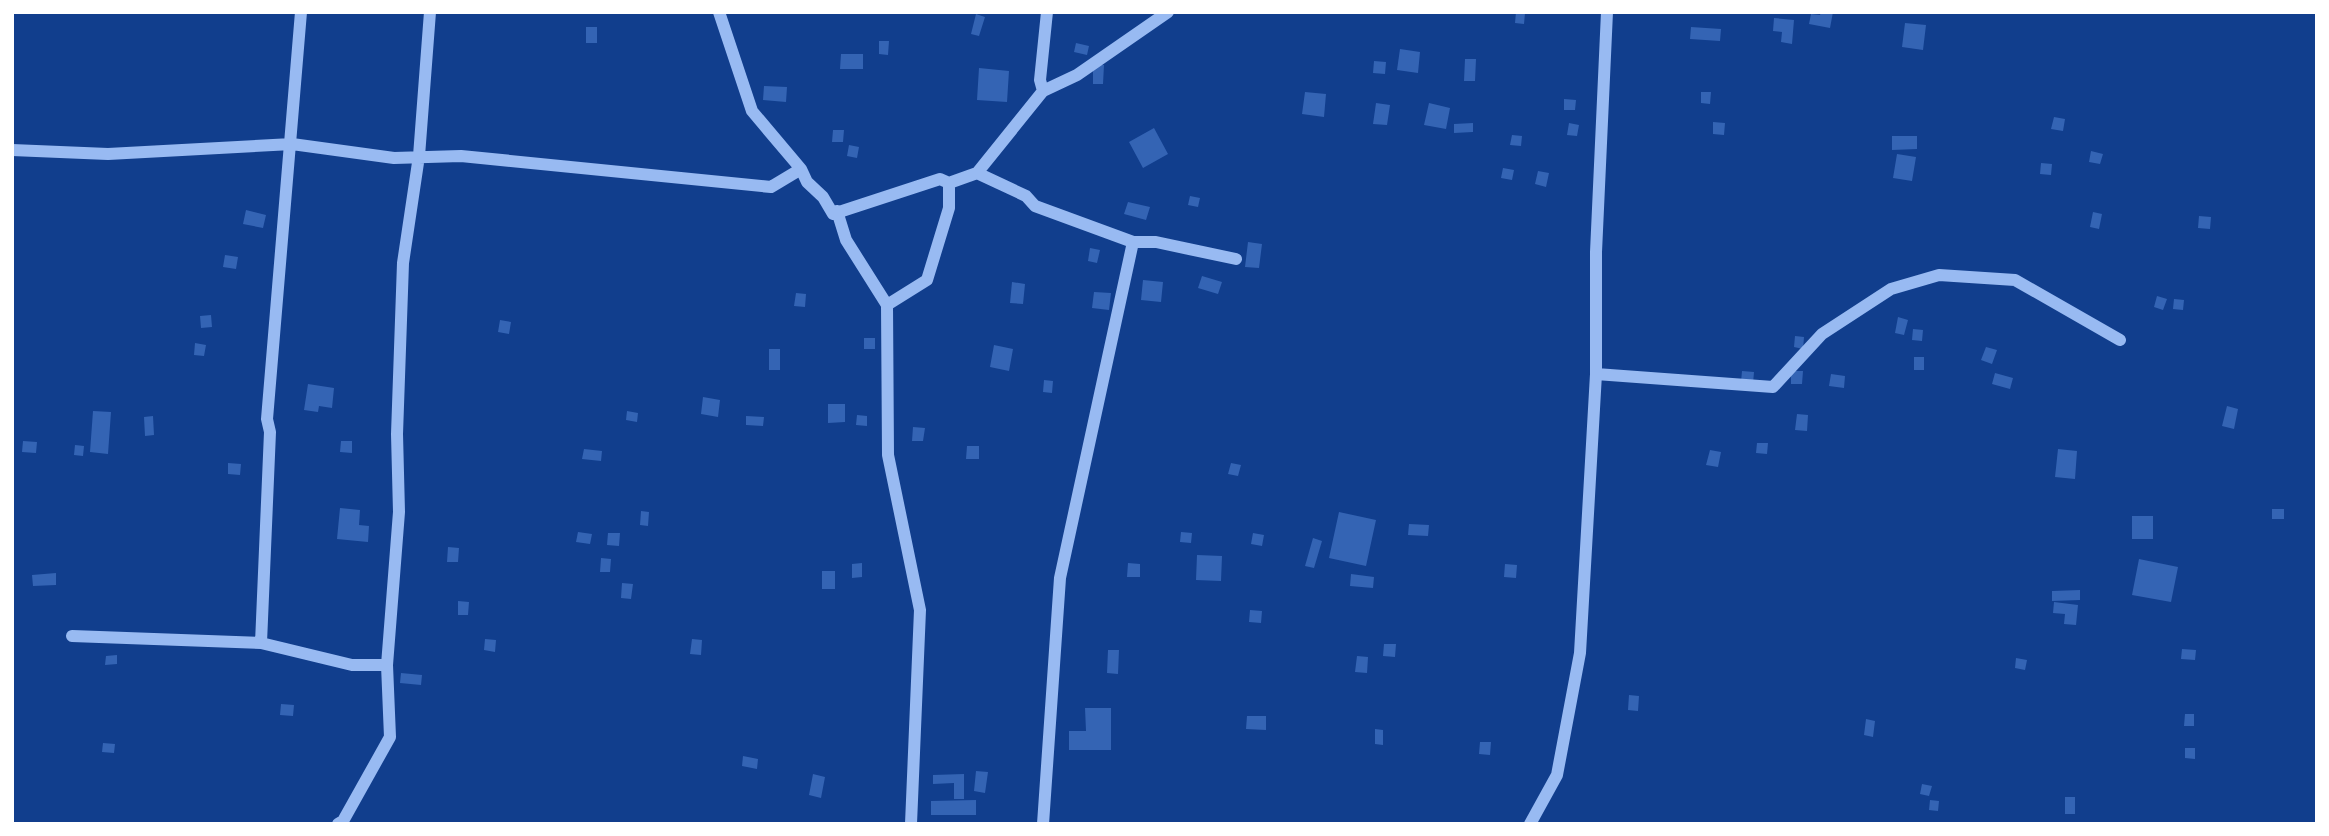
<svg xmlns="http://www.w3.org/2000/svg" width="2329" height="836" font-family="Cabin,sans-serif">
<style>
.building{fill:#3464b4}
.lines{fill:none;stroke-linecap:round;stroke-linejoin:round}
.minor{stroke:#98baf2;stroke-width:12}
</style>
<rect width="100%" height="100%" fill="#113e8d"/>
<path class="building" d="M 1516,12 L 1525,13 L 1524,24 L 1515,23 Z
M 1821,12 L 1833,12 L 1830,28 L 1809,24 L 1811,14 L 1820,15 Z
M 976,14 L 985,17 L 979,36 L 971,34 Z
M 1774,18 L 1794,20 L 1792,44 L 1781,42 L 1782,32 L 1773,31 Z
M 1905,23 L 1926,25 L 1923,50 L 1902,47 Z
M 586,27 L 597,27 L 597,43 L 586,43 Z
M 1691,27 L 1721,29 L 1720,41 L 1690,39 Z
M 879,41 L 889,41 L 888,55 L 879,54 Z
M 1076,43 L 1089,46 L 1087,55 L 1074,52 Z
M 1400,49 L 1420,52 L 1418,73 L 1397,70 Z
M 841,54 L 863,54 L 863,69 L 840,69 Z
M 1465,59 L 1476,59 L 1475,81 L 1464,81 Z
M 1374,61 L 1386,62 L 1385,74 L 1373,73 Z
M 1093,65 L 1104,65 L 1103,84 L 1093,84 Z
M 979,68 L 1009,71 L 1007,102 L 977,100 Z
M 764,86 L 787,87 L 786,102 L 763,100 Z
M 1305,92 L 1326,94 L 1324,117 L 1302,114 Z
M 1701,92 L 1711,92 L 1710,104 L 1701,103 Z
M 1564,99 L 1576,100 L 1575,110 L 1564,110 Z
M 1376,103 L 1390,105 L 1387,125 L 1373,124 Z
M 1429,103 L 1450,108 L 1446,129 L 1424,125 Z
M 2054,117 L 2065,119 L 2063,131 L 2051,129 Z
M 1713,122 L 1725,123 L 1724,135 L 1713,134 Z
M 1473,123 L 1473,132 L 1454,133 L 1454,124 Z
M 1569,123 L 1579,125 L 1577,136 L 1567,135 Z
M 1154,128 L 1168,154 L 1143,168 L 1129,142 Z
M 833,130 L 844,130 L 843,142 L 832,142 Z
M 1512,135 L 1522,136 L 1521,146 L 1510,145 Z
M 1892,136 L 1917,136 L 1917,149 L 1892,150 Z
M 849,145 L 859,147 L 857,158 L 847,156 Z
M 2091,151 L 2103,154 L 2100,164 L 2089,162 Z
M 1897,154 L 1916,157 L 1912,181 L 1893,178 Z
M 2041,163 L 2052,164 L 2051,175 L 2040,174 Z
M 1503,168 L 1514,170 L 1512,180 L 1501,178 Z
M 1538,171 L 1549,173 L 1546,187 L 1535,184 Z
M 1190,196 L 1200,198 L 1198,207 L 1188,205 Z
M 1128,202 L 1150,207 L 1146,220 L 1124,214 Z
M 246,210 L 266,215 L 263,228 L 243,224 Z
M 2093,212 L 2102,214 L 2099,229 L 2090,227 Z
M 2199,216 L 2211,217 L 2210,229 L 2198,228 Z
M 1248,242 L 1262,244 L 1259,268 L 1245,267 Z
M 1090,248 L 1100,250 L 1097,263 L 1088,261 Z
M 225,255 L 238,257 L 236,269 L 223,267 Z
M 1202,276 L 1222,282 L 1218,294 L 1198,288 Z
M 1143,280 L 1163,282 L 1161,302 L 1141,300 Z
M 1012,282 L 1025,284 L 1023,304 L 1010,303 Z
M 1094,292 L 1111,293 L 1109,310 L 1092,308 Z
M 796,293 L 806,294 L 805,307 L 794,306 Z
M 2157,296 L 2167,299 L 2163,310 L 2154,307 Z
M 2174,299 L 2184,300 L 2183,310 L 2173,309 Z
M 211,315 L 212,327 L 201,328 L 200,316 Z
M 1898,317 L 1908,320 L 1904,335 L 1895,333 Z
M 500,320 L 511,322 L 509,334 L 498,332 Z
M 1913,329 L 1923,330 L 1922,341 L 1912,340 Z
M 1795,336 L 1804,337 L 1803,349 L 1794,347 Z
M 864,338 L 875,338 L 875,349 L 864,349 Z
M 195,343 L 206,345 L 204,356 L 194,355 Z
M 994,345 L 1013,349 L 1009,371 L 990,367 Z
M 1986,347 L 1997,350 L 1992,364 L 1981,360 Z
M 769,349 L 780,349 L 780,370 L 769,370 Z
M 1914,357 L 1924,357 L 1924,370 L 1914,370 Z
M 1742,371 L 1754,372 L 1753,384 L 1741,382 Z
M 1791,371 L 1803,371 L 1802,384 L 1791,384 Z
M 1995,373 L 2013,378 L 2010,389 L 1992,384 Z
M 1831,374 L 1845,376 L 1844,388 L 1829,386 Z
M 1044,380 L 1053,381 L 1052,393 L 1043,392 Z
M 308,384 L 334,388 L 332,408 L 319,406 L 318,412 L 304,410 Z
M 703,397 L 720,400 L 718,417 L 701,414 Z
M 828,404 L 845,404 L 845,422 L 828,423 Z
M 2227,406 L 2238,409 L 2234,429 L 2222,426 Z
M 93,411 L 111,412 L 108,454 L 90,452 Z
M 627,411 L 638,413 L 637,422 L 626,420 Z
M 1797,414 L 1808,415 L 1807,431 L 1795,430 Z
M 857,415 L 867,416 L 867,426 L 856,425 Z
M 153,416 L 154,435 L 145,436 L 144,417 Z
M 746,416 L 764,417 L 763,426 L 746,425 Z
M 913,427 L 925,428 L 923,441 L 912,441 Z
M 23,441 L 37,442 L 36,453 L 22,452 Z
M 341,441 L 352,441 L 352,453 L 340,452 Z
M 1757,443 L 1768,443 L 1767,454 L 1756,453 Z
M 75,445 L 84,446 L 83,456 L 74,455 Z
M 967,446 L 979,446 L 979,459 L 966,459 Z
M 584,449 L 602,451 L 601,461 L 582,459 Z
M 2058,449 L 2077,451 L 2075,479 L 2055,477 Z
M 1710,450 L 1721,452 L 1718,467 L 1706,465 Z
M 228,463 L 241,464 L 240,475 L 228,474 Z
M 1231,463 L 1241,465 L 1238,476 L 1228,474 Z
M 340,508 L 360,510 L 359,525 L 369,526 L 368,542 L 337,539 Z
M 2272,509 L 2284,509 L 2284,519 L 2272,519 Z
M 641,511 L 649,512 L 648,526 L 640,525 Z
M 1339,512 L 1376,520 L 1366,566 L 1329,558 Z
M 2132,516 L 2153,516 L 2153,539 L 2132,539 Z
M 1409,524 L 1429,525 L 1428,536 L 1408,535 Z
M 578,532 L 592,534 L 590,544 L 576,542 Z
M 1181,532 L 1192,533 L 1191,543 L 1180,542 Z
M 608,533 L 620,533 L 619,546 L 607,545 Z
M 1253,533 L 1264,535 L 1262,546 L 1251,544 Z
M 1313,538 L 1322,541 L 1314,568 L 1305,566 Z
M 448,547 L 459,548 L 458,562 L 447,562 Z
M 1197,555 L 1222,556 L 1221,581 L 1196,580 Z
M 601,558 L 611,559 L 610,572 L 600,572 Z
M 2139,559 L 2178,567 L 2171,602 L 2132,595 Z
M 862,563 L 862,577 L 852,578 L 852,564 Z
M 1128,563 L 1140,564 L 1140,577 L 1127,577 Z
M 1505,564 L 1517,565 L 1516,578 L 1504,577 Z
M 822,571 L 835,571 L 835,589 L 822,589 Z
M 56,573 L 56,585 L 33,586 L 32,575 Z
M 1351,574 L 1374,577 L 1373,588 L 1350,586 Z
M 622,583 L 633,584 L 631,599 L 621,598 Z
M 2080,590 L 2080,600 L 2052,601 L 2052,591 Z
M 458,601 L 469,602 L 468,615 L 458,615 Z
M 2054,602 L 2078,605 L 2076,625 L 2064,624 L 2065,614 L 2053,613 Z
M 1250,610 L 1262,611 L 1261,623 L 1249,622 Z
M 485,639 L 496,640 L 495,652 L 484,650 Z
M 692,639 L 702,640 L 701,655 L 690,654 Z
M 1384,644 L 1396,644 L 1395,657 L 1383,656 Z
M 2182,649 L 2196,650 L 2195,660 L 2181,659 Z
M 1108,650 L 1119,650 L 1118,674 L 1107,673 Z
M 117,655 L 117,664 L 105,665 L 106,656 Z
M 1357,656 L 1368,657 L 1367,673 L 1355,672 Z
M 2016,658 L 2027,660 L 2025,670 L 2015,668 Z
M 401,673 L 422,675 L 421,685 L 400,683 Z
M 1629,695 L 1639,696 L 1638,711 L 1628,710 Z
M 281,704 L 294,705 L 293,716 L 280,715 Z
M 1085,708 L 1111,708 L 1111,750 L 1069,750 L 1069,731 L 1086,731 Z
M 2185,714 L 2194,714 L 2194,726 L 2184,726 Z
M 1247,716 L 1266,716 L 1266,730 L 1246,729 Z
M 1866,719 L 1875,721 L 1873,737 L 1864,735 Z
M 1375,729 L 1383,730 L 1383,745 L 1375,744 Z
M 1480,742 L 1491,742 L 1490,755 L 1479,754 Z
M 103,743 L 115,744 L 114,753 L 102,752 Z
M 2185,748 L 2195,748 L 2195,759 L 2185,758 Z
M 743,756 L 758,759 L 757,769 L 742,766 Z
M 976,771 L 988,772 L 985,793 L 974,791 Z
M 813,774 L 825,777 L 821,798 L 809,795 Z
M 964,774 L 964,799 L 954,799 L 954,783 L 933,784 L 933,775 Z
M 1922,784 L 1932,786 L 1929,796 L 1920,794 Z
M 2065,797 L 2075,797 L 2075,814 L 2065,814 Z
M 976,800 L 976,815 L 931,815 L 931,801 Z
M 1930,800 L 1939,801 L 1938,811 L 1929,810 Z"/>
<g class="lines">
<path class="minor" d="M 719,12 L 752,111 L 801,169 L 807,182 L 823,197 L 833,214 L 837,211 L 846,240 L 887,305 L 888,455 L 920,610 L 911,824
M 1043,91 L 1040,80 L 1047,12
M 12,150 L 108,154 L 292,144 L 394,158 L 461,156 L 771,187 L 801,169
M 977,173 L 1026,196 L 1035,206 L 1133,242 L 1156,242 L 1236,259
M 833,214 L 940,179 L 949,183 L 977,173 L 1043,91 L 1077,75 L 1168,12
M 887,305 L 927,280 L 949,208 L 949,183
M 1596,374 L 1773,387 L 1822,334 L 1891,289 L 1939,275 L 2015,280 L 2120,340
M 72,636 L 261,643 L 352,665 L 387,665
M 261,643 L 270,432 L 267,419 L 301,12
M 338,824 L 343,821 L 390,737 L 387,665 L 399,512 L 397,434 L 403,263 L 419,156 L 430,12
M 1043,824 L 1060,578 L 1133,242
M 1530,824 L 1557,775 L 1580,653 L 1596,374 L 1596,252 L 1607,12"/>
</g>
<rect width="2329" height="836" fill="none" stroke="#ffffff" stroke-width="28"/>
</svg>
